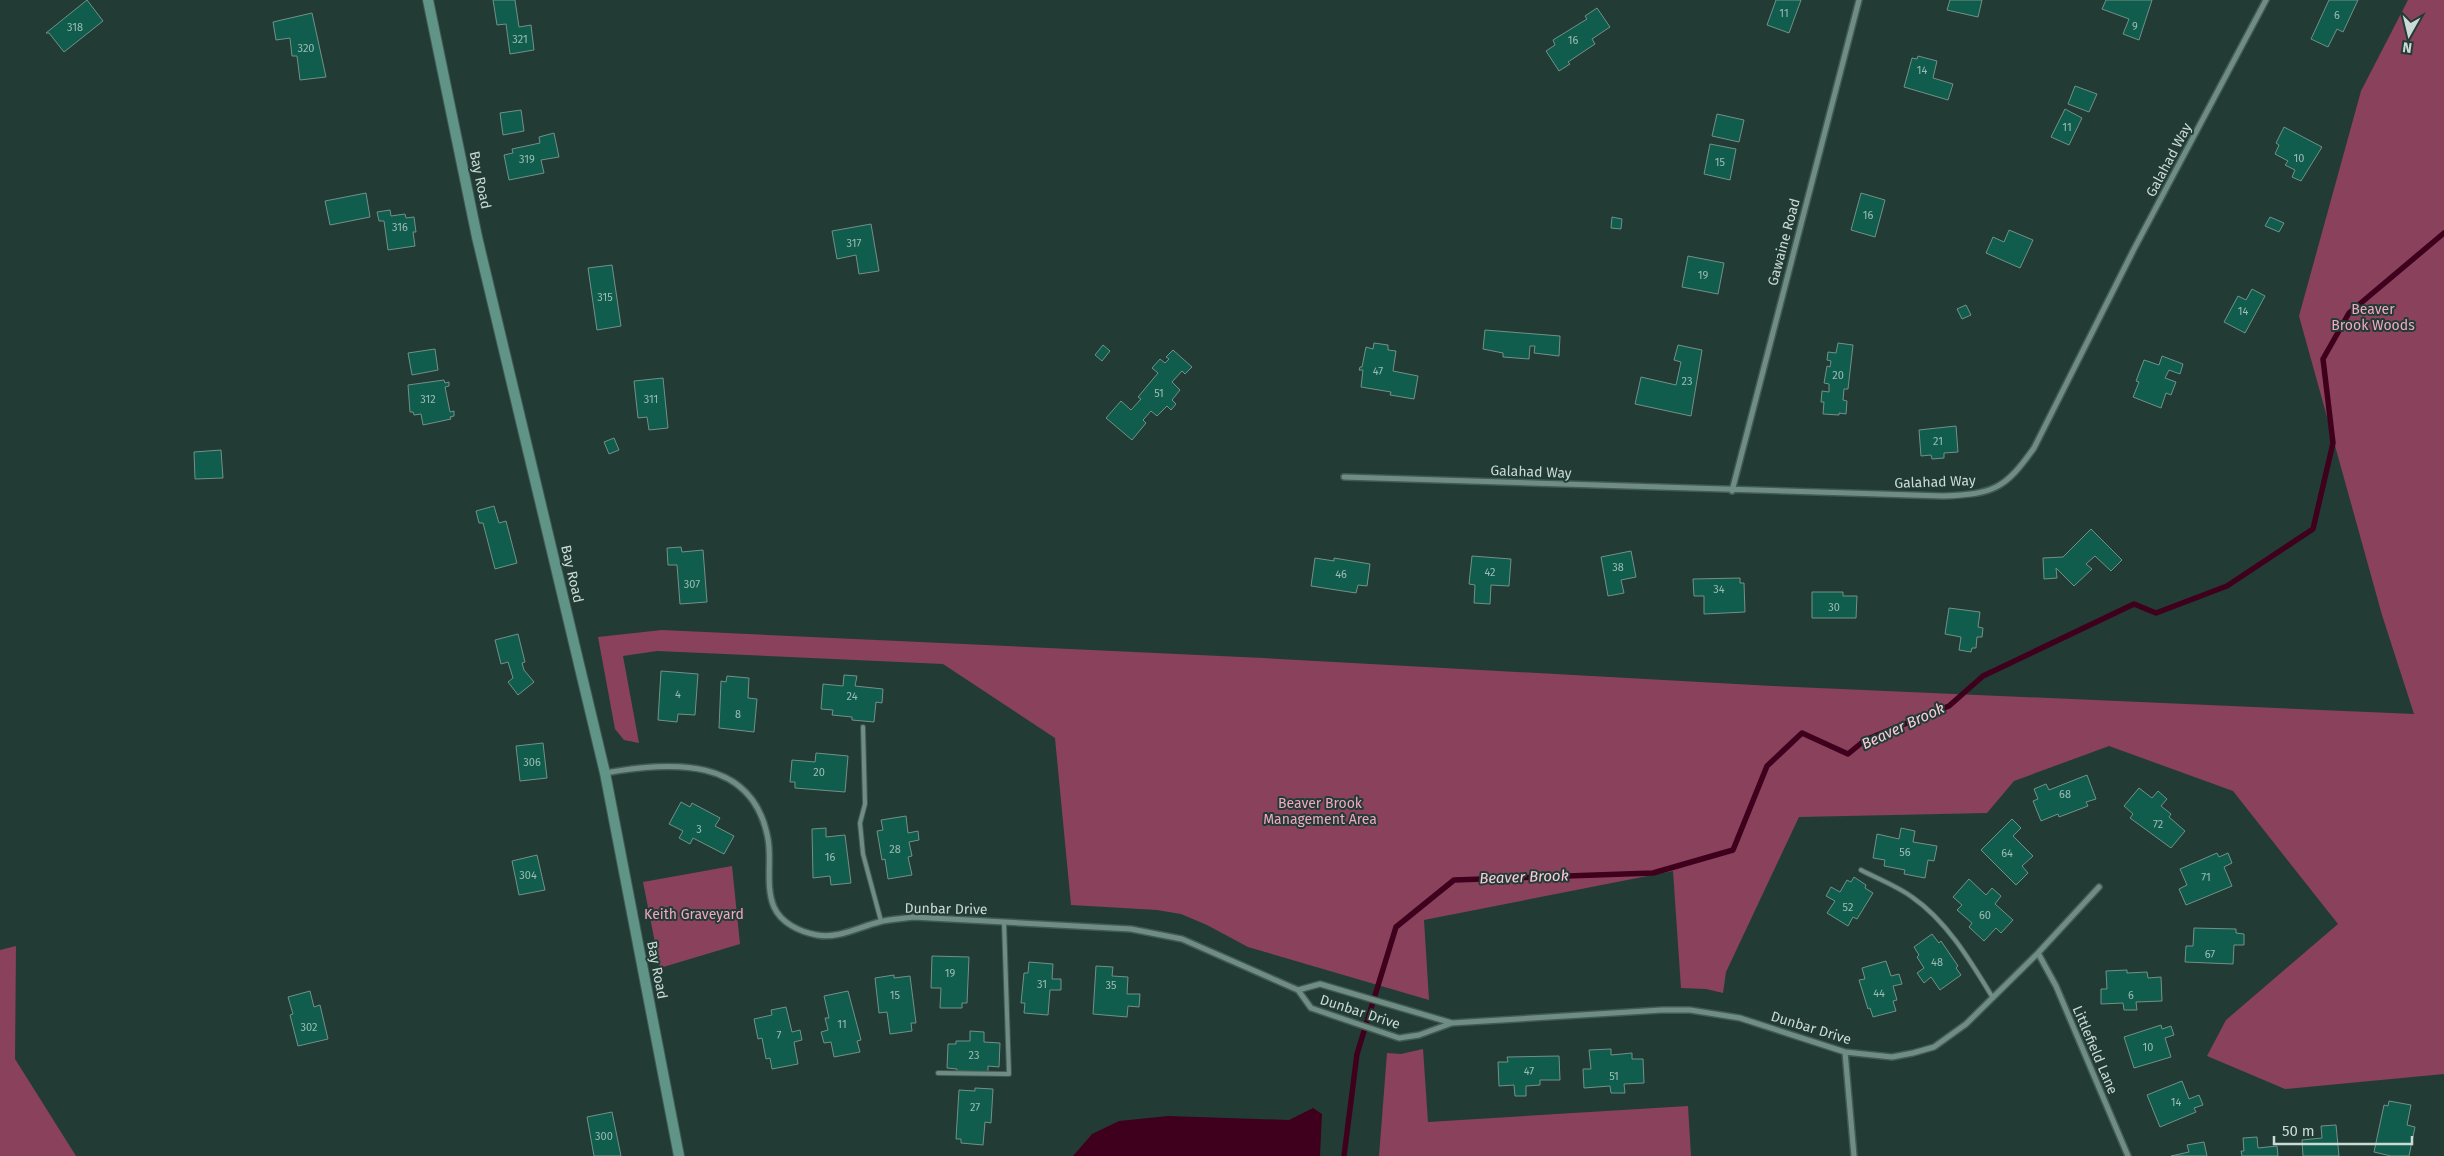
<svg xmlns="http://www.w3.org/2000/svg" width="2444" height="1156" font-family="'Fira Sans',sans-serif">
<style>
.green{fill:#8a415c}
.water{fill:#3f001e}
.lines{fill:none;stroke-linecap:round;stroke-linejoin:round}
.stream{stroke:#3f001e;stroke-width:5.5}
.building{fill:#105d4e;stroke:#739088}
.lane-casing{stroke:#425a54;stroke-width:6}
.street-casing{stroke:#425a54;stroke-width:8}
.secondary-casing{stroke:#425a54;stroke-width:12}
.lane{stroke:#708d84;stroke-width:4}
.street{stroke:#708d84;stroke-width:5}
.secondary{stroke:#609486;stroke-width:10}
.labels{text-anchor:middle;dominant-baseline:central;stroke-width:4;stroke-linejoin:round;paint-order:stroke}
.number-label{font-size:11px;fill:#9cbbb3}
.street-label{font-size:14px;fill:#cbdad5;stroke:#223c35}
.park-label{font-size:14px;fill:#f3a7c0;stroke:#223c35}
.water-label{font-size:15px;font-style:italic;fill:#fecad9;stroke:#223c35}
</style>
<rect width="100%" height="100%" fill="#223c35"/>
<path class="green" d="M 2408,0 L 2444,0 L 2444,1074 L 2285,1089 L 2207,1056 L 2226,1020 L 2338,924 L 2233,791 L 2109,746 L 2014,781 L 1987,813 L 1799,817 L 1726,972 L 1723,993 L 1706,989 L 1681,988 L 1673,871 L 1424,920 L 1429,1000 L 1248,947 L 1207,925 L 1181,914 L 1157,910 L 1071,905 L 1055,738 L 943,664 L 657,651 L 623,656 L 639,743 L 624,740 L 615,729 L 598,637 L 662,630 L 1263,658 L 1772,686 L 2414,714 L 2382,615 L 2299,316 L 2361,91 Z
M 732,866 L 740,944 L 660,968 L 643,882 Z
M 16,946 L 15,1059 L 76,1156 L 0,1156 L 0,950 Z
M 1423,1049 L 1428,1122 L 1688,1106 L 1691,1156 L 1379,1156 L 1387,1053 L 1401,1054 Z"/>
<path class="water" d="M 1313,1108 L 1322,1114 L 1320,1156 L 1073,1156 L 1092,1134 L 1119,1121 L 1168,1116 L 1289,1120 Z"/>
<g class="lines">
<path class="stream" d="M 1344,1156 L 1357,1054 L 1396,927 L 1454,880 L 1653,873 L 1733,850 L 1767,766 L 1802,733 L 1848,754 L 1865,740 L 1949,706 L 1983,676 L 2134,604 L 2156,613 L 2227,586 L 2313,529 L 2333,443 L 2323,359 L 2349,313 L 2444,233"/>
</g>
<path class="building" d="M 87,0 L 103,21 L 64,52 L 49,33 L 46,33 Z
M 493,0 L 515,0 L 519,27 L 531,25 L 534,50 L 510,54 L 506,24 L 497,25 Z
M 1776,0 L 1801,0 L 1789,33 L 1767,25 Z
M 1950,0 L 1982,0 L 1978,17 L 1947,10 Z
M 2106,0 L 2152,0 L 2139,40 L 2123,34 L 2129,19 L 2102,9 Z
M 2329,0 L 2358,0 L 2343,32 L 2337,29 L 2328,47 L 2311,39 Z
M 1597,8 L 1610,27 L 1592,39 L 1595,44 L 1568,62 L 1570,64 L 1559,71 L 1546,51 L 1555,45 L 1553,40 L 1587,19 L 1585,16 Z
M 312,13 L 326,77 L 300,80 L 297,56 L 292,56 L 290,38 L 276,40 L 273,22 Z
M 1918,56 L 1937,61 L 1933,78 L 1953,84 L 1948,100 L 1904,87 L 1912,58 L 1917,59 Z
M 2075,86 L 2097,94 L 2089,112 L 2068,104 Z
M 2065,109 L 2082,118 L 2069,145 L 2051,137 Z
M 521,110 L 524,131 L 503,135 L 500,113 Z
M 1717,114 L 1744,120 L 1739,142 L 1712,136 Z
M 2284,127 L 2322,147 L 2301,181 L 2292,177 L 2295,170 L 2285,165 L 2288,161 L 2275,154 L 2279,145 L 2276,143 Z
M 554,133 L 559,157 L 541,160 L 544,173 L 509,180 L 504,155 L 513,153 L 512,149 L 540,143 L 539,137 Z
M 1710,144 L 1736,149 L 1730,180 L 1704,174 Z
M 366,193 L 370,217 L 330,225 L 325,201 Z
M 1861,193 L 1885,200 L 1875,237 L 1851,230 Z
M 390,210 L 391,216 L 405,214 L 406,218 L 414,217 L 416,232 L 413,232 L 415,246 L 388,250 L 384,221 L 379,221 L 377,212 Z
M 1612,217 L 1622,219 L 1621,229 L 1611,228 Z
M 2270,217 L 2284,223 L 2279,232 L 2265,226 Z
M 871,224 L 879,271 L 859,274 L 856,255 L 837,259 L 832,231 Z
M 2009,230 L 2033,240 L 2020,268 L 1986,253 L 1993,237 L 2004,242 Z
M 1688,256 L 1724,263 L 1718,294 L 1682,287 Z
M 612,265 L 621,326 L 597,330 L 588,268 Z
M 2252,289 L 2265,296 L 2245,333 L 2224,322 L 2238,296 L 2246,300 Z
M 1966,305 L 1971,315 L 1962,319 L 1957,309 Z
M 1485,330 L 1560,336 L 1559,356 L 1534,353 L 1535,346 L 1530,346 L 1529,359 L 1503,357 L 1503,353 L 1483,349 Z
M 1374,343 L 1388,345 L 1388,350 L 1396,351 L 1393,371 L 1418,376 L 1414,399 L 1390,395 L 1391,392 L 1361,387 L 1363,370 L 1359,370 L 1360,367 L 1362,367 L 1366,347 L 1373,349 Z
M 1838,343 L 1853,345 L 1848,389 L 1844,389 L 1843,400 L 1847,401 L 1846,414 L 1839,413 L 1839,415 L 1823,414 L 1824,402 L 1821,402 L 1822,391 L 1829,392 L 1829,384 L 1824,383 L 1827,366 L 1830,367 L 1831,361 L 1827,360 L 1828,352 L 1836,353 Z
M 1103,345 L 1110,351 L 1102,361 L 1095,355 Z
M 1678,345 L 1702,350 L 1691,416 L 1635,404 L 1641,377 L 1676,385 L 1681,362 L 1674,360 Z
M 435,349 L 438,370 L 412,375 L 408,353 Z
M 1173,350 L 1192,367 L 1185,374 L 1182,371 L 1172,382 L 1180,390 L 1172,400 L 1176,404 L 1171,410 L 1167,406 L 1157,416 L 1151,411 L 1143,420 L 1146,423 L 1132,440 L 1106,418 L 1121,401 L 1131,410 L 1141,399 L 1138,397 L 1158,373 L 1152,368 L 1160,359 L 1165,363 L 1169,359 L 1166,357 Z
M 2162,356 L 2183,364 L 2180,374 L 2169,370 L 2165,378 L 2176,382 L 2171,395 L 2166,393 L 2161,408 L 2133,397 L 2139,382 L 2136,381 L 2144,360 L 2159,365 Z
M 663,378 L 668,428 L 649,430 L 647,417 L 638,418 L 634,381 Z
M 444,380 L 445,383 L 449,382 L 449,386 L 445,387 L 450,412 L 454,411 L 454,416 L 450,417 L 451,419 L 423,425 L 421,414 L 414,415 L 413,412 L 410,412 L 408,385 Z
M 1956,426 L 1958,452 L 1944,453 L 1944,458 L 1932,459 L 1931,455 L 1921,456 L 1919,430 Z
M 614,438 L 619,450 L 609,454 L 604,442 Z
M 221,450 L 223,478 L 195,479 L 194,452 Z
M 494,506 L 499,523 L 506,521 L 517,563 L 495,569 L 483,523 L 479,523 L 476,511 Z
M 2091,529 L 2122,560 L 2111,571 L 2095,556 L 2086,564 L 2092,569 L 2074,586 L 2056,568 L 2057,578 L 2044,579 L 2043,558 L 2063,557 Z
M 681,547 L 682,552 L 703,550 L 707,602 L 680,604 L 677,565 L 668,565 L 667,548 Z
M 1631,551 L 1636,577 L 1621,580 L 1624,593 L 1608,596 L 1601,557 Z
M 1472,556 L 1511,559 L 1509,586 L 1491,585 L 1490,604 L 1474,603 L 1475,585 L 1469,584 Z
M 1315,558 L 1334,561 L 1334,558 L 1370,564 L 1367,586 L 1358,585 L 1356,593 L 1311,586 Z
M 1740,578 L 1740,583 L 1744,583 L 1745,612 L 1704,614 L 1704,596 L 1694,596 L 1693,579 Z
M 1812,592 L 1843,592 L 1843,596 L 1857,596 L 1856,618 L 1812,618 Z
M 1949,608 L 1980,612 L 1978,627 L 1983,628 L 1982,637 L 1977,637 L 1976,648 L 1972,648 L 1971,652 L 1959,650 L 1961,637 L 1945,634 Z
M 518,634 L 525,662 L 522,663 L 524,670 L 534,682 L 518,695 L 508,682 L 513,678 L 508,662 L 501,664 L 495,640 Z
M 661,671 L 698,674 L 695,715 L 678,714 L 677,722 L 658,720 Z
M 844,675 L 857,676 L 855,686 L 883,689 L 882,703 L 876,702 L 874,722 L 852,720 L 852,717 L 832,715 L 833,710 L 821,709 L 823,684 L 843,686 Z
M 727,676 L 749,678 L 748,698 L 757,699 L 754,732 L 719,728 L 721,681 L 726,682 Z
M 543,743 L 547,778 L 520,781 L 516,746 Z
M 816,753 L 848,756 L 845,792 L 795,788 L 795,782 L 790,782 L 792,760 L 815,762 Z
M 2087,775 L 2096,799 L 2086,802 L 2088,806 L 2059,817 L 2058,814 L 2041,821 L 2033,801 L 2038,799 L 2034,789 L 2046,784 L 2049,790 Z
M 2139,788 L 2152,798 L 2158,791 L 2167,799 L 2161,806 L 2171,814 L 2169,817 L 2185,831 L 2171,848 L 2130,818 L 2133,814 L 2124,806 Z
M 681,802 L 690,807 L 692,803 L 720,818 L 715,826 L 734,836 L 724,854 L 693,838 L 690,844 L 679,838 L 683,831 L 669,824 Z
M 906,816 L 908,833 L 918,831 L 919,840 L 909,842 L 912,856 L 908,857 L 912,875 L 888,879 L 885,859 L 882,860 L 877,831 L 883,830 L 881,820 Z
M 2012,819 L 2021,828 L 2013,836 L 2033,856 L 2022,866 L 2028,873 L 2016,885 L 1981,850 Z
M 826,828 L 826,837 L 845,835 L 851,883 L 831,885 L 830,876 L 813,878 L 812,829 Z
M 1901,828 L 1915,831 L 1913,842 L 1937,846 L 1934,861 L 1928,860 L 1925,878 L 1904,874 L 1905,870 L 1884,866 L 1885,860 L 1873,858 L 1877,834 L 1899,839 Z
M 2217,853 L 2219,857 L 2228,853 L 2232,863 L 2224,867 L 2232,886 L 2186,905 L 2179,889 L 2187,885 L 2180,869 Z
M 537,855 L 545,890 L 519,895 L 512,861 Z
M 1854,877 L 1866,885 L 1865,888 L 1873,893 L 1857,919 L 1853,917 L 1848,926 L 1827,913 L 1835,901 L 1826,896 L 1831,887 L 1840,892 L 1847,880 L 1851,882 Z
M 1969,879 L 1986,895 L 1992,888 L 2001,896 L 1995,904 L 2013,920 L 2001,933 L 1996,928 L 1984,941 L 1969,927 L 1972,923 L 1957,910 L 1962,905 L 1953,897 Z
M 2194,928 L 2236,929 L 2236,933 L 2244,934 L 2244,945 L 2234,945 L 2233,964 L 2185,962 L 2186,946 L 2193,946 Z
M 1932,934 L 1939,943 L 1941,941 L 1958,966 L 1956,968 L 1961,975 L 1940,990 L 1931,977 L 1924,983 L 1917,973 L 1924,968 L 1917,957 L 1919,955 L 1914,947 Z
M 932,956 L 969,957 L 967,1003 L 962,1003 L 962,1008 L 940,1008 L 941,988 L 931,988 Z
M 1886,961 L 1891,976 L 1899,974 L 1902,984 L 1893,986 L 1897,1000 L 1893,1001 L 1896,1011 L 1873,1017 L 1870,1008 L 1868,1009 L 1859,980 L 1865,979 L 1862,968 Z
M 1029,962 L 1053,964 L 1052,979 L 1061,979 L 1061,990 L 1050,990 L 1048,1015 L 1024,1013 L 1025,1003 L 1021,1003 L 1024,973 L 1028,973 Z
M 1096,966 L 1113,967 L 1112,976 L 1128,977 L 1127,994 L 1140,994 L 1139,1007 L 1128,1006 L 1127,1017 L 1093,1014 Z
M 2127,970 L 2127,973 L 2147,972 L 2148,978 L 2161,977 L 2162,1001 L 2136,1002 L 2137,1010 L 2124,1010 L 2123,1003 L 2101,1004 L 2101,989 L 2107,989 L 2106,971 Z
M 894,975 L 894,978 L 910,976 L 916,1023 L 911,1023 L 912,1031 L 890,1034 L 887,1012 L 879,1013 L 875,978 Z
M 310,991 L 314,1007 L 320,1005 L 328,1039 L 298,1046 L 290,1015 L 293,1014 L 288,997 Z
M 848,991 L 861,1040 L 857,1041 L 860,1052 L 834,1057 L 831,1042 L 824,1043 L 821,1032 L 828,1030 L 825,1018 L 829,1018 L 824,996 Z
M 786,1007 L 792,1032 L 800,1030 L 802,1040 L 794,1042 L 798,1064 L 772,1069 L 770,1058 L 766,1059 L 762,1038 L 758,1039 L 754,1019 L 772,1015 L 771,1010 Z
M 2161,1025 L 2162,1029 L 2171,1026 L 2174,1035 L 2165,1038 L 2171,1057 L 2134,1068 L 2124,1037 Z
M 970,1031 L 984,1032 L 984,1042 L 1000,1043 L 999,1067 L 988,1066 L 988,1072 L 957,1071 L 957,1069 L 947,1068 L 948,1044 L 956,1044 L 956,1041 L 970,1041 Z
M 1611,1049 L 1611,1055 L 1632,1053 L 1632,1059 L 1643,1059 L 1644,1083 L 1624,1084 L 1625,1093 L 1611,1093 L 1610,1086 L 1584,1088 L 1583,1069 L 1591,1069 L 1589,1050 Z
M 1559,1056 L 1560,1080 L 1540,1080 L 1540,1085 L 1526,1086 L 1526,1096 L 1515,1096 L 1514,1085 L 1499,1086 L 1498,1062 L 1508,1062 L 1507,1057 Z
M 2182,1081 L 2189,1099 L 2199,1095 L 2203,1105 L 2194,1108 L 2196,1112 L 2160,1127 L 2147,1095 Z
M 975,1088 L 993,1089 L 991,1123 L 985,1122 L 983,1145 L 961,1143 L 961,1139 L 956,1139 L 959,1090 L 975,1091 Z
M 2389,1101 L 2411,1105 L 2407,1125 L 2415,1127 L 2409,1156 L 2391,1156 L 2374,1152 L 2384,1105 L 2388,1106 Z
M 612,1112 L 621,1156 L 594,1156 L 587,1117 Z
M 2336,1125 L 2339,1156 L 2303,1156 L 2302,1140 L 2322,1138 L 2321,1126 Z
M 2257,1137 L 2258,1148 L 2277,1146 L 2278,1156 L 2242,1156 L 2241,1151 L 2244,1151 L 2243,1138 Z
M 2204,1142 L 2207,1156 L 2171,1156 L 2189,1152 L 2187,1145 Z"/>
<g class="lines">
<defs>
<path id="lane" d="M 863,727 L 865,804 L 860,823 L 863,854 L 881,921
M 1861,870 C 1878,879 1897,886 1912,897 C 1947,921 1971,962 1993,998
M 938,1073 L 1009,1074 L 1004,922"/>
<path id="street" d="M 1344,477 L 1943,496 C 1994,494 2005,489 2034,448 L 2134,249 L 2266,0
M 1732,491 L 1859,0
M 605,773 C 671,762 753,755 768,839 C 772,860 765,886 774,907 C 781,923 800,932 817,935 C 838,939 859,927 879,922 C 890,919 902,919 913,917 L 1131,929 L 1182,939 L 1298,990 L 1311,1008 L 1399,1038 L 1419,1035 L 1452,1023 L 1662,1010 L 1690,1010 L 1740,1018 L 1845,1052 L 1892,1057 L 1913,1053 L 1934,1047 L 1966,1024 L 2038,953 L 2099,887
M 2038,953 L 2056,986 L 2128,1156
M 1298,990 L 1320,984 L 1452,1023
M 1845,1052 L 1854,1156"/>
<path id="secondary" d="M 428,0 L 477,237 L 605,773 L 679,1156"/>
</defs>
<use href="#lane" class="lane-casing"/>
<use href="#street" class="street-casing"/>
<use href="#secondary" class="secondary-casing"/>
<use href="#lane" class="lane"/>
<use href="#street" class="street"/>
<use href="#secondary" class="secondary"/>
</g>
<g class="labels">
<g class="number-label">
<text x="1784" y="13">11</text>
<text x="2337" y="15">6</text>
<text x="2135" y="26">9</text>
<text x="75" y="27">318</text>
<text x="520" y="39">321</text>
<text x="1573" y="40">16</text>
<text x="306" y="48">320</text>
<text x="1922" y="70">14</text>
<text x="2067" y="127">11</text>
<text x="2299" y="158">10</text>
<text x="527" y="159">319</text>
<text x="1720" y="162">15</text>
<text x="1868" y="215">16</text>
<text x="400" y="227">316</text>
<text x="854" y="243">317</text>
<text x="1703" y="275">19</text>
<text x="605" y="297">315</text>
<text x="2243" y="311">14</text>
<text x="1378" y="371">47</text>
<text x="1838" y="375">20</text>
<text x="1687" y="381">23</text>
<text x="1159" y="393">51</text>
<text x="428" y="399">312</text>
<text x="651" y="399">311</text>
<text x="1938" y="441">21</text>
<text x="1618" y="567">38</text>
<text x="1490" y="572">42</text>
<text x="1341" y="574">46</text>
<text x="692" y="584">307</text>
<text x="1719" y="589">34</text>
<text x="1834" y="607">30</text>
<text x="678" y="694">4</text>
<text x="852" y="696">24</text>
<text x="738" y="714">8</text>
<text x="532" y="762">306</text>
<text x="819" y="772">20</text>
<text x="2065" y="794">68</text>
<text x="2158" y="824">72</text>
<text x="699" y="829">3</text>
<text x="895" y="849">28</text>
<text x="1905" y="852">56</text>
<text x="2007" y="853">64</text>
<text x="830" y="857">16</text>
<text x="528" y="875">304</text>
<text x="2206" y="877">71</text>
<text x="1848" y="907">52</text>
<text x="1985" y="915">60</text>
<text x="2210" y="954">67</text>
<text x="1937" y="962">48</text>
<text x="950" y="973">19</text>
<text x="1042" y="984">31</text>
<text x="1111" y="985">35</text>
<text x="1879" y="993">44</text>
<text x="895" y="995">15</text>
<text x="2131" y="995">6</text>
<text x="842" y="1024">11</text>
<text x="309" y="1027">302</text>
<text x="779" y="1035">7</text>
<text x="2148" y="1047">10</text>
<text x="974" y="1055">23</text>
<text x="1529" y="1071">47</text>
<text x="1614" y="1076">51</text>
<text x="2176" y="1102">14</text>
<text x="975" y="1107">27</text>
<text x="604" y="1136">300</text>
</g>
<g class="street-label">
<text transform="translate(2169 160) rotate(-62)">Galahad Way</text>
<text transform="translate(480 180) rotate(78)">Bay Road</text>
<text transform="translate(1784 242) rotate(-75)">Gawaine Road</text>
<text transform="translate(1531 472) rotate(2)">Galahad Way</text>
<text transform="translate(1935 482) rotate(-2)">Galahad Way</text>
<text transform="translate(572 574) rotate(77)">Bay Road</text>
<text transform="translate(946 909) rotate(1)">Dunbar Drive</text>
<text transform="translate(657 970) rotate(79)">Bay Road</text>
<text transform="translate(1360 1012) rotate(18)">Dunbar Drive</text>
<text transform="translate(1811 1028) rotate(17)">Dunbar Drive</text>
<text transform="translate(2095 1050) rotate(67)">Littlefield Lane</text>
</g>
<g class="park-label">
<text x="2373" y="309">Beaver<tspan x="2373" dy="16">Brook Woods</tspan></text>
<text x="1320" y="803">Beaver Brook<tspan x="1320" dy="16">Management Area</tspan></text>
<text x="694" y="914">Keith Graveyard</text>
</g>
<g class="water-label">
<text transform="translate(1903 726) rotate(-25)">Beaver Brook</text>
<text transform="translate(1524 877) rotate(-2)">Beaver Brook</text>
</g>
</g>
<g transform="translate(2409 35) rotate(188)" stroke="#223c35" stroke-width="4" paint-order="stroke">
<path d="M0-4L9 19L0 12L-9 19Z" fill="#cbdad5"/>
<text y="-8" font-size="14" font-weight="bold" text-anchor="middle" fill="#cbdad5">N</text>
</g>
<path d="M2274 1136v8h138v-8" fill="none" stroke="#cbdad5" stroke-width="2.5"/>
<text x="2282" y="1136" font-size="15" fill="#cbdad5" stroke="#223c35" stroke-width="4" paint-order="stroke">50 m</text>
</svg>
